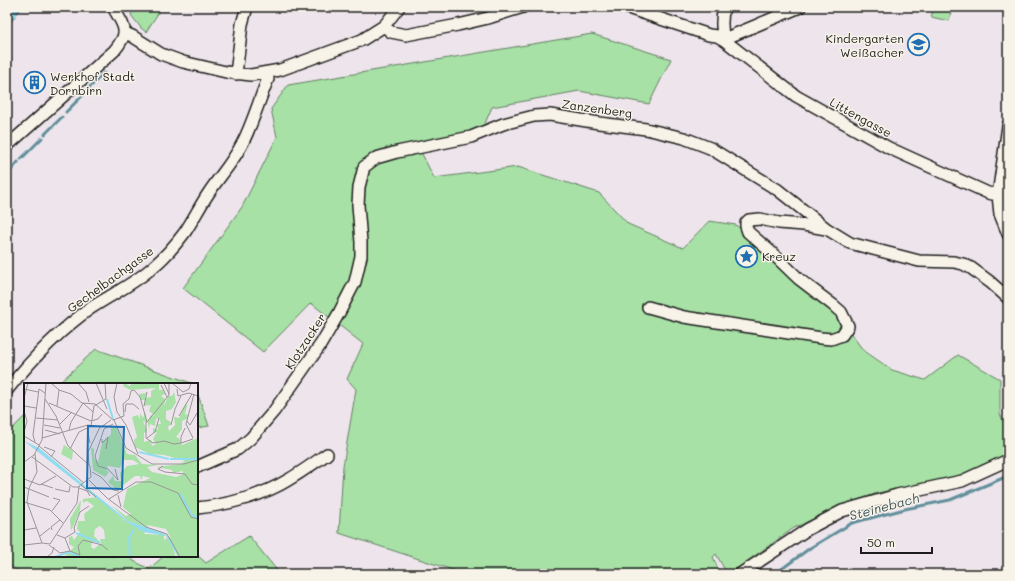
<svg xmlns="http://www.w3.org/2000/svg" width="1015" height="581" font-family="Mali,sans-serif">
<style>
.green{fill:#a7e1a6;stroke:#627e61}
.water{fill:#90dcf0;stroke:#628f9b}
.lines{fill:none;stroke-linecap:round;stroke-linejoin:round}
.stream{stroke:#628f9b;stroke-width:3}
.minor-casing{stroke:#1c1c1c;stroke-width:14}
.minor{stroke:#f7f3e8;stroke-width:11}
.labels{text-anchor:middle;dominant-baseline:central;stroke-width:3;stroke-linejoin:round;paint-order:stroke}
.poi-label{font-size:12px;fill:#1c1c1c;stroke:#f7f3e8;text-anchor:start}
.street-label{font-size:12px;fill:#1c1c1c;stroke:#f7f3e8}
.water-label{font-size:13px;font-style:italic;fill:#3f565c;stroke:#f7f3e8}
.inset-river{fill:none;stroke:#90dcf0;stroke-width:2}
.inset-road{fill:none;stroke:#9a9599;stroke-width:1}
.view{fill:#1f6fb2;fill-opacity:0.15;stroke:#1f6fb2;stroke-width:2}
.inset-edge{fill:none;stroke:#1c1c1c;stroke-width:2}
</style>
<rect width="100%" height="100%" fill="#eee5ec"/>
<filter id="ink" filterUnits="userSpaceOnUse"><feTurbulence type="fractalNoise" baseFrequency=".025" numOctaves="2"/><feDisplacementMap in="SourceGraphic" scale="8" xChannelSelector="R" yChannelSelector="G"/><feConvolveMatrix kernelMatrix="1 2 1 2 8 2 1 2 1" color-interpolation-filters="sRGB"/></filter>
<g filter="url(#ink)">
<path class="green" d="M 134,7 L 162,7 L 146,32 L 141,28 L 131,15 Z
M 934,7 L 952,7 L 949,21 L 931,17 Z
M 592,34 L 671,59 L 649,104 L 579,91 L 492,107 L 483,128 L 421,152 L 434,178 L 518,167 L 599,193 L 628,224 L 683,248 L 709,221 L 736,225 L 826,304 L 849,331 L 863,350 L 892,370 L 925,380 L 958,355 L 1000,379 L 1000,414 L 1008,431 L 1008,456 L 960,477 L 877,493 L 841,507 L 794,528 L 729,574 L 727,574 L 716,554 L 713,557 L 719,571 L 715,574 L 697,574 L 691,571 L 687,574 L 465,574 L 339,533 L 343,466 L 356,389 L 347,379 L 363,344 L 311,303 L 263,352 L 183,288 L 242,207 L 277,137 L 271,109 L 288,85 Z
M 96,349 L 194,384 L 58,384 Z
M 197,392 L 209,426 L 197,428 Z
M 25,416 L 25,556 L 131,556 L 132,560 L 149,569 L 164,556 L 197,556 L 197,555 L 206,563 L 249,536 L 280,574 L 23,574 L 7,564 L 7,434 Z"/>
<path class="water" d="M 7,7 L 22,7 L 7,27 Z"/>
<g class="lines">
<path class="stream" d="M 85,92 L 104,73
M 66,112 L 82,96
M 45,134 L 62,117
M 21,159 L 42,138
M 7,175 L 18,162
M 775,574 L 810,548 L 852,523 L 905,509 L 950,500 L 1008,476"/>
<defs>
<path id="minor" d="M 625,7 L 709,35 L 717,36 L 724,40 L 796,96 L 889,148 L 988,193 L 998,195
M 384,26 L 391,32 L 406,35 L 458,25 L 488,18 L 523,7
M 125,33 L 132,36 L 161,54 L 183,62 L 226,72 L 251,75 L 280,70 L 362,40 L 384,26 L 399,7
M 724,40 L 731,36 L 755,26 L 800,7
M 724,40 C 721,28 721,19 724,7
M 236,74 L 242,24 L 247,7
M 1008,126 L 998,195 L 1000,214 L 1008,234
M 7,146 L 114,51 C 131,31 124,27 113,7
M 648,307 L 684,317 L 821,338 L 831,339 L 842,335 L 848,326 L 841,312 L 833,305 L 799,279 L 772,253 L 748,232 L 746,226 L 746,223 L 749,220 L 760,219 L 779,223 L 804,225 L 826,229
M 7,390 C 32,359 58,331 91,308 C 112,294 136,283 154,266 C 165,257 176,244 185,232 C 193,220 200,206 208,194 C 219,177 233,162 242,144 C 253,123 259,100 268,79 L 267,73
M 197,467 L 238,449 L 251,438 L 274,411 L 321,344 L 339,313 L 355,282 L 361,256 L 361,242 L 358,205 L 359,187 L 364,167 L 376,158 L 397,152 L 471,137 L 503,124 L 534,116 L 550,115 L 599,123 L 646,129 L 684,138 L 710,148 L 778,190 L 827,229 L 850,243 L 919,261 L 954,262 L 963,264 L 971,268 L 990,282 L 1008,298
M 197,508 C 227,505 262,496 288,480 C 302,472 314,463 327,454
M 740,574 L 808,529 L 842,511 L 897,495 L 962,481 L 1008,460"/>
</defs>
<use href="#minor" class="minor-casing"/>
<use href="#minor" class="minor"/>
</g>
</g>
<defs>
<symbol id="school-ring" viewBox="-11 -11 22 22"><circle r="9.5" fill="#f7f3e8" stroke="#1f6fb2" stroke-width="1.5"/><path d="M0-5L7-2L0 1L-7-2ZM-4 1L0 2.5L4 1V4Q0 6-4 4Z" fill="#1f6fb2"/></symbol>
<symbol id="building-ring" viewBox="-11 -11 22 22"><circle r="9.5" fill="#f7f3e8" stroke="#1f6fb2" stroke-width="1.5"/><path d="M-4-6H4V6H1V3H-1V6H-4ZM-2.5-4.3h1.7v1.8h-1.7ZM.8-4.3h1.7v1.8H.8ZM-2.5-1h1.7V.8h-1.7ZM.8-1h1.7V.8H.8Z" fill="#1f6fb2"/></symbol>
<symbol id="sight-ring" viewBox="-11 -11 22 22"><circle r="9.5" fill="#f7f3e8" stroke="#1f6fb2" stroke-width="1.5"/><path d="M0-6L1.8-2.2L6-1.7L2.9 1.2L3.7 5.4L0 3.3L-3.7 5.4L-2.9 1.2L-6-1.7L-1.8-2.2Z" fill="#1f6fb2"/></symbol>
</defs>
<g fill-rule="evenodd">
<use href="#school-ring" x="906" y="32" width="25" height="25"/>
<use href="#building-ring" x="22" y="70" width="25" height="25"/>
<use href="#sight-ring" x="734" y="244" width="25" height="25"/>
</g>
<g class="labels">
<g class="poi-label">
<text x="904" y="38" text-anchor="end">Kindergarten<tspan x="904" dy="14">Weißacher</tspan></text>
<text x="50" y="76">Werkhof Stadt<tspan x="50" dy="14">Dornbirn</tspan></text>
<text x="762" y="256">Kreuz</text>
</g>
<g class="street-label">
<text transform="translate(597 108) rotate(8)">Zanzenberg</text>
<text transform="translate(861 117) rotate(29)">Littengasse</text>
<text transform="translate(110 279) rotate(-36)">Gechelbachgasse</text>
<text transform="translate(305 341) rotate(-57)">Klotzacker</text>
</g>
<g class="water-label">
<text transform="translate(884 506) rotate(-15)">Steinebach</text>
</g>
</g>
<g transform="translate(24 383)">
<rect width="174" height="174" fill="#eee5ec"/>
<path d="M 100,0 L 106,3 L 108,0 L 135,0 L 135,7 L 139,7 L 141,11 L 137,13 L 141,16 L 140,23 L 144,13 L 148,13 L 150,9 L 152,19 L 148,26 L 142,28 L 142,36 L 148,40 L 144,44 L 145,48 L 151,42 L 150,34 L 155,35 L 162,20 L 163,23 L 161,31 L 164,32 L 164,35 L 158,38 L 158,46 L 152,54 L 155,55 L 158,62 L 174,55 L 174,174 L 154,174 L 141,151 L 104,138 L 87,122 L 102,133 L 107,131 L 99,124 L 103,106 L 126,95 L 119,93 L 117,97 L 116,93 L 111,93 L 93,107 L 84,99 L 89,93 L 91,98 L 97,98 L 96,90 L 103,83 L 115,81 L 109,77 L 99,77 L 96,85 L 84,83 L 82,86 L 85,89 L 81,94 L 69,87 L 67,64 L 70,66 L 70,75 L 74,79 L 78,60 L 87,51 L 87,44 L 92,43 L 103,71 L 111,72 L 118,81 L 134,82 L 123,84 L 128,89 L 152,94 L 159,91 L 159,88 L 149,90 L 148,87 L 132,84 L 156,81 L 161,78 L 140,72 L 126,71 L 111,64 L 110,57 L 113,54 L 108,34 L 114,32 L 116,36 L 116,30 L 119,35 L 121,29 L 123,39 L 127,32 L 131,33 L 125,28 L 127,22 L 120,23 L 121,17 L 117,17 L 115,11 L 122,10 L 121,15 L 127,14 L 127,8 L 132,5 L 106,7 L 99,3 ZM 135,35 L 137,41 L 133,41 L 134,47 L 129,45 L 129,50 L 133,49 L 129,56 L 132,61 L 128,63 L 127,57 L 120,59 L 120,50 L 123,48 L 119,38 L 124,40 L 125,46 L 126,41 L 131,43 L 132,36 ZM 123,142 L 142,146 L 147,155 L 136,148 L 125,146 ZM 40,62 L 49,68 L 48,77 L 37,71 ZM 73,114 L 100,137 L 121,149 L 120,151 L 140,152 L 140,157 L 143,155 L 146,158 L 152,174 L 40,174 L 50,164 L 45,161 L 45,154 L 48,153 L 50,157 L 56,149 L 53,146 L 54,138 L 61,138 L 60,131 L 70,123 L 63,118 L 59,120 L 59,116 ZM 76,143 L 80,147 L 81,156 L 76,156 L 77,160 L 70,166 L 67,164 L 68,159 L 76,159 L 70,153 L 71,146 ZM 57,117 L 56,128 L 47,148 L 46,136 Z" fill="#a7e1a6" fill-rule="evenodd"/>
<path d="M 0,58 L 15,65 L 104,138 L 141,151 L 148,160 L 154,174 L 142,153 L 120,149 L 103,139 Z" fill="#90dcf0"/>
<path class="inset-river" d="M 83,16 L 89,36M 115,69 L 145,76M 146,76 L 173,76M 156,111 L 168,132 L 174,135M 52,150 L 76,160M 31,174 L 45,169 L 55,174M 106,174 L 105,155 L 110,146"/>
<path class="inset-road" d="M 27,0 L 35,7 L 47,11 L 58,20 L 71,21 L 89,37 L 100,33 L 99,21 L 105,16 L 107,8 L 110,7 L 116,14 L 123,39 L 145,12 L 145,0M 54,0 L 62,9 L 65,19M 72,0 L 83,26M 81,0 L 82,16M 93,0 L 90,14 L 93,29 L 102,42 L 114,71M 140,0 L 145,11M 148,0 L 159,9 L 165,6 L 167,0M 137,2 L 143,14M 0,6 L 14,9M 153,6 L 154,13 L 165,10 L 174,13M 0,15 L 4,0M 25,20 L 67,38 L 74,36 L 78,31M 0,23 L 12,25M 33,23 L 35,7M 120,23 L 123,9M 0,28 L 3,38 L 0,49M 101,29 L 102,21 L 109,21 L 115,26M 155,33 L 168,11M 12,35 L 34,37M 90,37 L 102,65 L 128,81 L 160,81 L 174,77M 163,38 L 166,42 L 173,30 L 174,40M 122,39 L 122,55 L 129,60 L 140,58 L 150,61 L 157,60M 36,41 L 48,29M 89,41 L 80,46 L 71,73 L 74,83 L 84,86 L 94,97 L 91,86M 20,42 L 36,45M 147,42 L 151,26 L 157,13M 67,43 L 70,23 L 82,16M 63,45 L 66,60M 161,45 L 157,54 L 157,60 L 169,56M 21,47 L 36,51M 45,47 L 47,39 L 59,20 L 69,29M 0,53 L 15,62M 18,55 L 64,42 L 77,44 L 87,37M 123,55 L 131,49 L 135,35M 169,55 L 162,41 L 170,11M 78,56 L 78,60 L 84,54 L 82,66M 11,59 L 9,52 L 15,6 L 21,10M 15,63 L 60,100M 20,64 L 31,68 L 27,74M 46,66 L 55,49 L 63,45M 11,71 L 13,89 L 5,105 L 3,119 L 18,160 L 26,161M 8,74 L 49,104 L 54,104 L 67,94 L 66,83 L 44,63 L 32,33 L 21,16M 0,79 L 10,72 L 18,57 L 22,0M 65,82 L 64,69 L 76,44M 139,83 L 134,86 L 141,89 L 161,91 L 168,101 L 174,102M 68,89 L 77,94 L 89,107 L 95,108M 0,96 L 16,102 L 32,93M 65,97 L 83,115 L 122,144 L 143,151 L 156,174M 17,101 L 29,105M 57,102 L 72,114M 0,104 L 25,114M 55,105 L 63,108 L 66,113M 31,106 L 45,109 L 46,103M 94,112 L 97,124M 85,116 L 112,99 L 127,99 L 154,110 L 167,134 L 174,136M 0,119 L 26,127 L 39,140M 28,128 L 36,117 L 29,115M 0,147 L 12,145M 28,147 L 27,144 L 36,137M 33,152 L 41,155 L 46,168M 16,153 L 26,145M 41,155 L 51,149 L 50,145 L 56,129 L 65,123M 26,161 L 53,120 L 55,103M 0,162 L 18,160M 25,162 L 36,170 L 46,168M 46,168 L 56,172 L 54,163 L 59,157 L 78,162 L 84,167M 23,174 L 28,170 L 30,164"/>
<path class="view" d="M 64,43 L 100,44 L 98,106 L 63,105 Z"/>
<rect width="174" height="174" class="inset-edge"/>
</g>
<rect width="1015" height="581" fill="none" stroke="#f7f3e8" stroke-width="24"/>
<rect x="12" y="12" width="991" height="557" fill="none" stroke="#1c1c1c" stroke-width="1.5" filter="url(#ink)"/>
<path d="M861 547v6h71v-6" fill="none" stroke="#1c1c1c" stroke-width="2"/>
<text x="867" y="547" font-size="12" fill="#1c1c1c" stroke="#f7f3e8" stroke-width="3" paint-order="stroke">50 m</text>
</svg>
